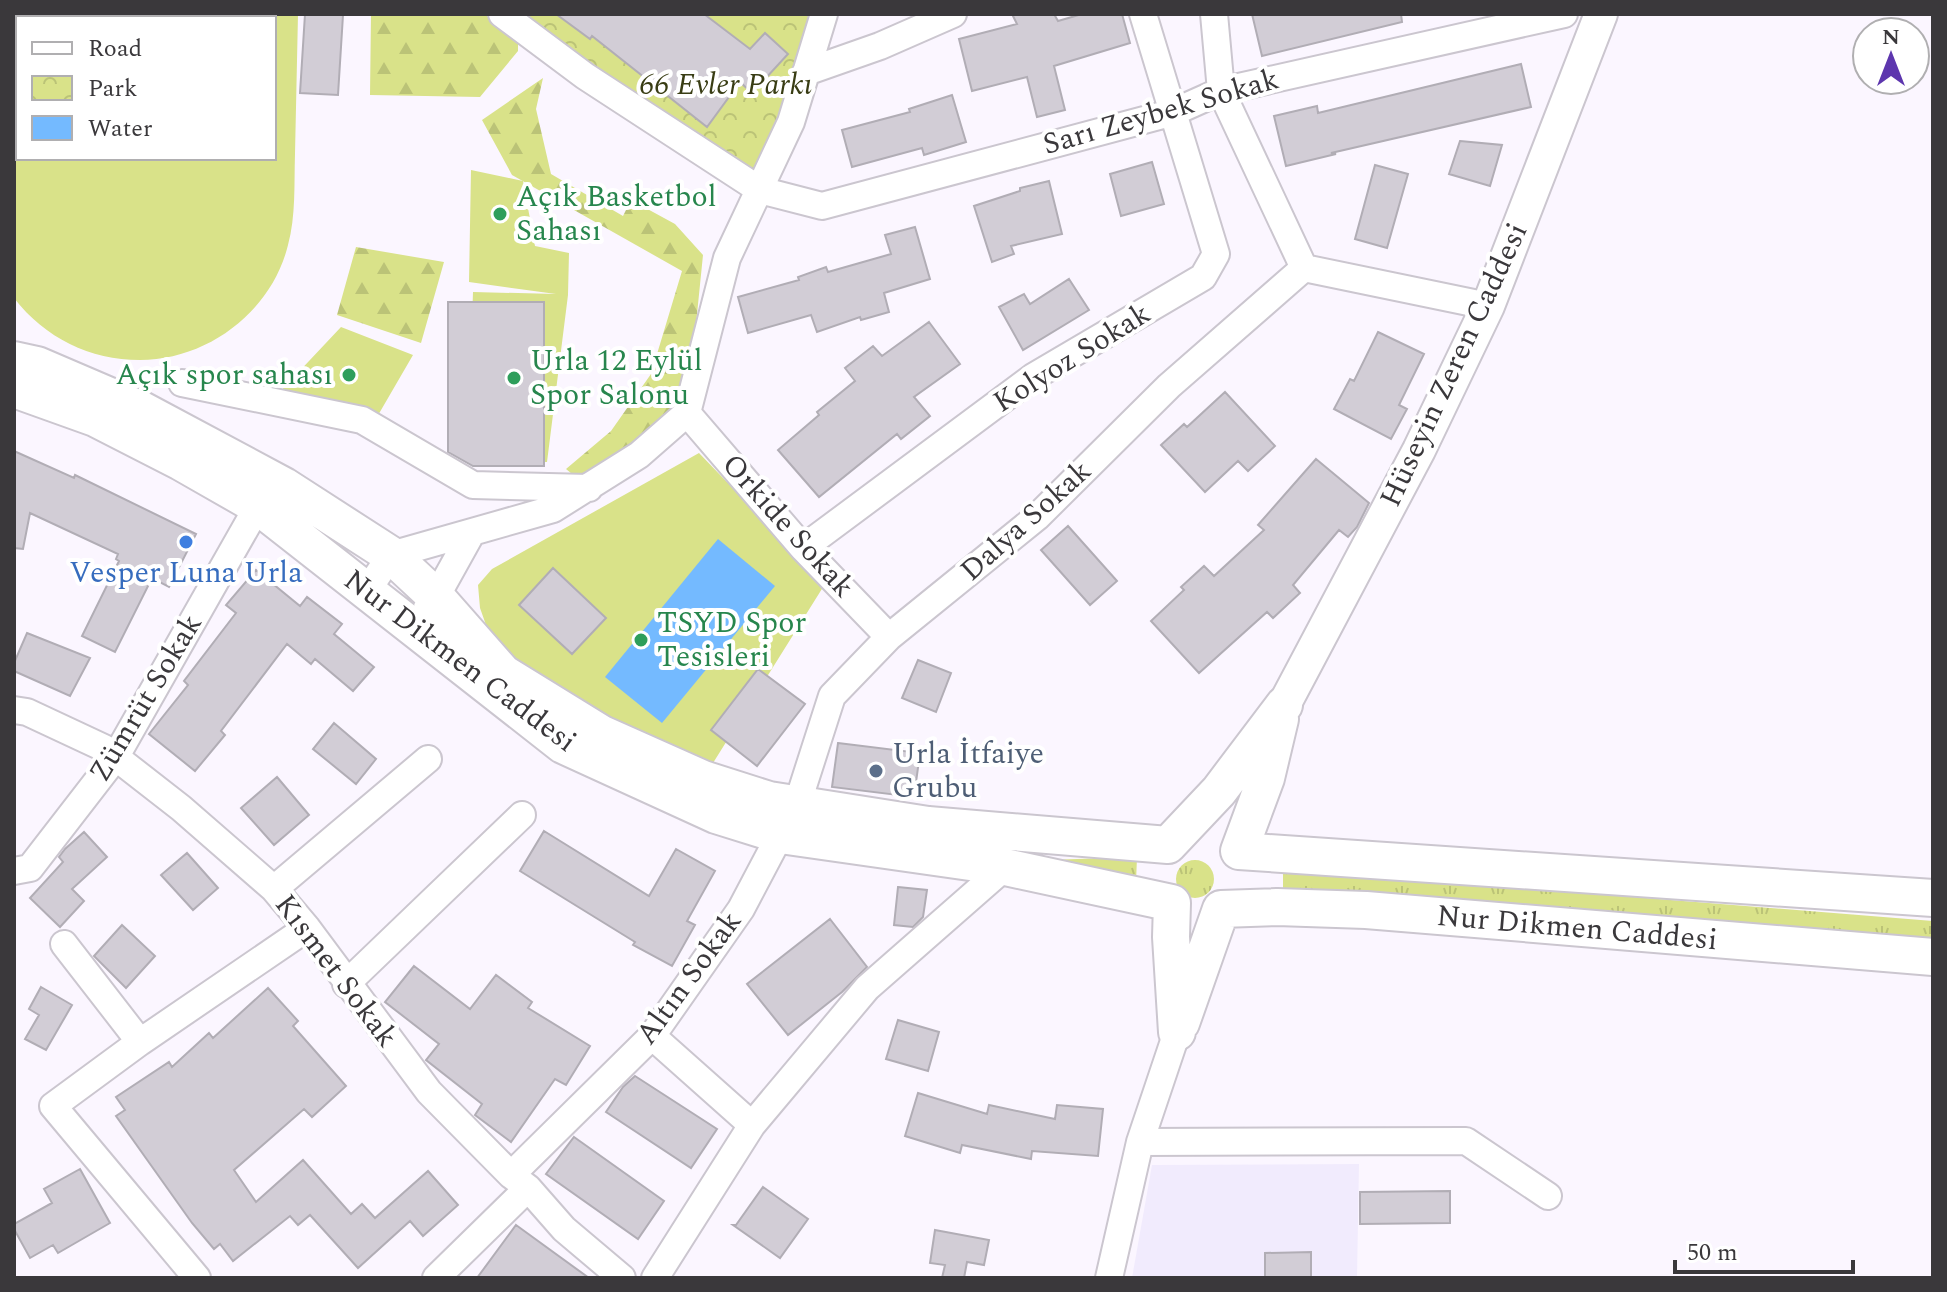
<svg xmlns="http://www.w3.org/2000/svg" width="1947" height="1292" font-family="Spectral,serif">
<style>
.education{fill:#f1ebfd}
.grass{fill:url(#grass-tufts)}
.forest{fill:url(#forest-firs)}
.park{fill:url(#park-crowns)}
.pitch{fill:#d9e289;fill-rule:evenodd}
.water{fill:#74baff}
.building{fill:#d2cdd6;stroke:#b1adb5;stroke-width:2}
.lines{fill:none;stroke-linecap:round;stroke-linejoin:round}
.minor-casing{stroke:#cbc6cf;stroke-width:30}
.tertiary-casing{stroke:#cbc6cf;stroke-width:36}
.secondary-casing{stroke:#cbc6cf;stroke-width:40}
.minor{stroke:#fff;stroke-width:26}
.tertiary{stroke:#fff;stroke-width:32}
.secondary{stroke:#fff;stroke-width:36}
.leisure-dot{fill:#2e9e5b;stroke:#fff;stroke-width:3}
.shop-dot{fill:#3f7fe0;stroke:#fff;stroke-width:3}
.service-dot{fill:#5c6f8a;stroke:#fff;stroke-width:3}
.labels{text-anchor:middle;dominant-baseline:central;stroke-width:8;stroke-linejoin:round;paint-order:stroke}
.park-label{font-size:30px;font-style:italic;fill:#393d14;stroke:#fff}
.street-label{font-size:30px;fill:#3a383b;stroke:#fff}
.leisure-label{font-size:30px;fill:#27864d;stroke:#fff;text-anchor:start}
.shop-label{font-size:30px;fill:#366cbe;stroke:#fff}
.service-label{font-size:30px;fill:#4e5e75;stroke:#fff;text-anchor:start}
</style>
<defs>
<pattern id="grass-tufts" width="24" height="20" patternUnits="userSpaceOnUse" patternTransform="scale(2)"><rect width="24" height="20" fill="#d9e289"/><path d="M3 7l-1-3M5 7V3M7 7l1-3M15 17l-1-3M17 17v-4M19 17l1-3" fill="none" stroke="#bbc377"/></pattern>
<pattern id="forest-firs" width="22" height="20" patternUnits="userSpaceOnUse" patternTransform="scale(2)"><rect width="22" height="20" fill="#d9e289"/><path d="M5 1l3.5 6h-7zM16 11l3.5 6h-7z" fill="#bbc377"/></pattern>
<pattern id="park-crowns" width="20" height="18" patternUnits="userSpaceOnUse" patternTransform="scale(2)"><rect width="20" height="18" fill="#d9e289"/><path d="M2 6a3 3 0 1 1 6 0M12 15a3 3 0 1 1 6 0" fill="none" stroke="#bbc377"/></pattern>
</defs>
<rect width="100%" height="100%" fill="#fbf6ff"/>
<path class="education" d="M 1359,1164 L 1357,1278 L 1132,1278 L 1152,1165 Z"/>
<path class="grass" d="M 1137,857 L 1136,883 L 1047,860 Z
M1176 879a19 19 0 1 1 38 0a19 19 0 1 1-38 0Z
M 1283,869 L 1933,921 L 1933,944 L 1283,894 Z"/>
<path class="forest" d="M 371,14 L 484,14 L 518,38 L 518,51 L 480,97 L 370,95 Z
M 543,78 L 536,109 L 551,174 L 623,216 L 631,200 L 675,224 L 703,255 L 687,413 L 589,488 L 566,469 L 611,431 L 651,374 L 682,271 L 512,175 L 482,120 Z
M 356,247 L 444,262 L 421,343 L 337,315 Z"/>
<path class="park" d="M 502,14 L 824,14 L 760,190 Z"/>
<path class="pitch" d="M 14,14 L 298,14 C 297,61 296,107 295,154 C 294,184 296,216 288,245 C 272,311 208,360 140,360 C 90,360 45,338 14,298 ZM 18,18 L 274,18 L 274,158 L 18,158 Z
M 471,170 L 523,181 L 535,246 L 569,253 L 568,295 L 547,462 L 467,464 L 473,292 L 556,294 L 469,282 Z
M 341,327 L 413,355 L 377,417 L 277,395 Z
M 699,453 L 825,584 L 703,779 L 503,673 L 480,608 L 478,585 L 492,569 Z"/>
<path class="water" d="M 718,539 L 775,586 L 662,723 L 605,677 Z"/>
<path class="building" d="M 305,14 L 343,15 L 338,95 L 300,93 Z
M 556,14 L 704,14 L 750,49 L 765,33 L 788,54 L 752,93 L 740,82 L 707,127 L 592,36 L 590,39 Z
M 1012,14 L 1054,14 L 1058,21 L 1082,14 L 1122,14 L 1130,43 L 1054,66 L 1065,110 L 1037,117 L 1027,77 L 972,91 L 959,39 L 1017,24 Z
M 1252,14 L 1401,14 L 1402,22 L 1262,56 Z
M 1521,64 L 1531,107 L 1331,153 L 1336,154 L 1286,166 L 1274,116 L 1317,106 L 1318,113 Z
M 952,95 L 966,142 L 924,155 L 922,148 L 852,167 L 842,130 L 910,112 L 909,109 Z
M 1460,141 L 1502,145 L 1490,186 L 1449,174 Z
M 1152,162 L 1164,204 L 1121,216 L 1110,174 Z
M 1375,165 L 1408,174 L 1387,248 L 1355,239 Z
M 1049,181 L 1062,234 L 1011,246 L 1014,254 L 992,262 L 974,206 L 1020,191 L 1020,188 Z
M 915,227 L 930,279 L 884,293 L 889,312 L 861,320 L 860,317 L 817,332 L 811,315 L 748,333 L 738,297 L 799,280 L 798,277 L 826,267 L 828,272 L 891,254 L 885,235 Z
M 1069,279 L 1089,310 L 1023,350 L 999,307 L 1024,294 L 1030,304 Z
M 448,302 L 544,302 L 544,466 L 473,466 L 448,452 Z
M 929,322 L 960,364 L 914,397 L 930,416 L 901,439 L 897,434 L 819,497 L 778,450 L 819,415 L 817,412 L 855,381 L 845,368 L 873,346 L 882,356 Z
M 1378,332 L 1424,354 L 1399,405 L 1407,409 L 1391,439 L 1334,409 L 1350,379 L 1354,381 Z
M 1225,392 L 1275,446 L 1248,471 L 1238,461 L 1205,492 L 1161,445 L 1184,424 L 1187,427 Z
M 14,451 L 74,478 L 75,475 L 196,534 L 169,587 L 152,578 L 115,652 L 82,636 L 119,561 L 116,559 L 118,554 L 30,513 L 23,549 L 14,548 Z
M 1316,459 L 1369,503 L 1357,527 L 1348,537 L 1339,530 L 1293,585 L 1300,593 L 1273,618 L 1267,612 L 1199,673 L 1151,621 L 1184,590 L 1181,587 L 1204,566 L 1214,576 L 1264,530 L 1258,525 Z
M 1068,526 L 1117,581 L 1090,605 L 1041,550 Z
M 553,568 L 606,618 L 572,654 L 519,605 Z
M 256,570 L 300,606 L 307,597 L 342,624 L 334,634 L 374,667 L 353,691 L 315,659 L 311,664 L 287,644 L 221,731 L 225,735 L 195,771 L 149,734 L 188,685 L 184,681 L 236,613 L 226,605 Z
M 27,633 L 90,658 L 70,696 L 14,671 L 14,663 Z
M 918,660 L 951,673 L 936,712 L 902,698 Z
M 758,669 L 805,704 L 757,766 L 711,730 Z
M 334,723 L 376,759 L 356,784 L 313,749 Z
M 838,743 L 920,753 L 914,797 L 832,787 Z
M 277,777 L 309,815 L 274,845 L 241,808 Z
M 544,831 L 649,896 L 676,849 L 715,871 L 687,921 L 695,925 L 672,966 L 633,945 L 635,942 L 520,871 Z
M 84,832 L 107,857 L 72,889 L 84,901 L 60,927 L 30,898 L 63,862 L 59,857 L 65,849 Z
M 187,853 L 218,888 L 193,910 L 161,875 Z
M 898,887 L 927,890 L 923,917 L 913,927 L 894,925 Z
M 830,919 L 867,967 L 842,992 L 788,1035 L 747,984 Z
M 122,925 L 155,956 L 126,988 L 94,956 Z
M 414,966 L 470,1009 L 496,975 L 532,1002 L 528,1008 L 590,1046 L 566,1085 L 555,1079 L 511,1142 L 475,1115 L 482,1104 L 426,1060 L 439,1044 L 385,1002 Z
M 41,987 L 72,1005 L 46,1050 L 25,1039 L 39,1015 L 29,1009 Z
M 268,988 L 298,1021 L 293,1026 L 346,1086 L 312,1117 L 304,1109 L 234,1170 L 256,1202 L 303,1160 L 351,1214 L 362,1204 L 375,1218 L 428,1171 L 458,1205 L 423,1236 L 410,1221 L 358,1268 L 310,1215 L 298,1225 L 290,1216 L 233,1261 L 220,1244 L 214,1249 L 192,1223 L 116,1116 L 125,1110 L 116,1097 L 169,1062 L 172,1067 L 209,1033 L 213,1038 Z
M 898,1020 L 939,1032 L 928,1071 L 886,1059 Z
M 635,1076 L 717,1129 L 691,1168 L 606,1112 L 623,1087 Z
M 918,1093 L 987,1114 L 989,1105 L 1055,1119 L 1057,1105 L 1103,1109 L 1098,1156 L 1032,1151 L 1031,1159 L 962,1145 L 960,1153 L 905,1136 Z
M 574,1137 L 664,1201 L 638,1239 L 546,1174 Z
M 80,1169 L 110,1223 L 58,1253 L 53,1245 L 30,1258 L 14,1229 L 14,1224 L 52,1203 L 44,1189 Z
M 763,1187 L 808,1219 L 780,1258 L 733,1225 L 736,1225 Z
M 1450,1191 L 1450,1223 L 1360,1224 L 1360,1192 Z
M 516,1225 L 589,1278 L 477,1278 Z
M 935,1230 L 989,1240 L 984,1265 L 967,1262 L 964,1278 L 942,1278 L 945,1265 L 930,1263 Z
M 1311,1252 L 1311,1278 L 1265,1278 L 1265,1253 Z"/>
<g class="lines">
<defs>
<path id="minor" d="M 502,14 L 585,76 L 760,190 L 822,206 L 1174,112 L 1221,91 L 1564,14
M 1214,14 L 1221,91 L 1304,268 L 1488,306
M 806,72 L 880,46 L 953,14
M 182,383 L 362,420 L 473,485 L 589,488
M 687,413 L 803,548 L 889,637
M 803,548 L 1033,377 L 1203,277 L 1216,254 L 1143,14
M 367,591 L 391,555 L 553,509 L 639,455 L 687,413 L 727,258 L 791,122 L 824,14
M 427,608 L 436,597 L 471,534
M 14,710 L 27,712 L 104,748 L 181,808 L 274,889 L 307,928 L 429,1092 L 511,1175 L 528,1188 L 564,1229 L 622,1278
M 797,805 L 832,696 L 889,637 L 1037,517 L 1169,386 L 1304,268
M 14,871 L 30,868 L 115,758 L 258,506
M 274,889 L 428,759
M 64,944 L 140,1042
M 346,984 L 522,815
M 652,1036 L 752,1125
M 1140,1142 L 1466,1141 L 1548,1196
M 511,1175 L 652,1036 L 741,909 L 780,835
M 197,1278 L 53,1106 L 140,1042 L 307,928
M 436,1278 L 528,1188
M 655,1278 L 752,1125 L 867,988 L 1005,867
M 1109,1278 L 1140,1142 L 1177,1032"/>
<path id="tertiary" d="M 1284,705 L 1419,450 L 1488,306 L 1601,14"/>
<path id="secondary" d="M 14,360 L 37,365 L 142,410 L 284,486 L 391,555 L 436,597 L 503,673 L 602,734 L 703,779 L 769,800 L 928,825 L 1168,845 L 1219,791 L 1284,705
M 14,389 L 95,418 L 181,462 L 258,506 L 563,745 L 716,815 L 780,835 L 1005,867 L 1172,903 L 1171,937 L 1177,1032
M 1280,719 L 1266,778 L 1239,851 L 1933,898
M 1181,1023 L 1221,909 L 1277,907 L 1366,910 L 1933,957"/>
</defs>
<use href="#minor" class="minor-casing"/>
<use href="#tertiary" class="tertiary-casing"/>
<use href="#secondary" class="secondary-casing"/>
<use href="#minor" class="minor"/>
<use href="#tertiary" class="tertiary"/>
<use href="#secondary" class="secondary"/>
</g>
<g class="leisure-dot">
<circle cx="500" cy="214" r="8"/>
<circle cx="349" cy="375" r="8"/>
<circle cx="514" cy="378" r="8"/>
<circle cx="641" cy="640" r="8"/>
</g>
<circle class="shop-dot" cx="186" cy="542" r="8"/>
<circle class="service-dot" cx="876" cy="771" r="8"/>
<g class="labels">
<g class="park-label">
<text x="726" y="85">66 Evler Parkı</text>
</g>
<g class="street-label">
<text transform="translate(1161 112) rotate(-16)">Sarı Zeybek Sokak</text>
<text transform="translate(1072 358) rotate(-32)">Kolyoz Sokak</text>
<text transform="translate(1454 365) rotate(-65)">Hüseyin Zeren Caddesi</text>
<text transform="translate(1026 521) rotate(-42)">Dalya Sokak</text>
<text transform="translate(788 526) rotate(48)">Orkide Sokak</text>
<text transform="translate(460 661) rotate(37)">Nur Dikmen Caddesi</text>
<text transform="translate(146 698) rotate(-59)">Zümrüt Sokak</text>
<text transform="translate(1577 928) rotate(5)">Nur Dikmen Caddesi</text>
<text transform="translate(336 971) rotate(53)">Kısmet Sokak</text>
<text transform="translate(689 978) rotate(-54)">Altın Sokak</text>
</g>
<g class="leisure-label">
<text x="516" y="197">Açık Basketbol<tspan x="516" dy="34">Sahası</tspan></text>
<text x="530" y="361">Urla 12 Eylül<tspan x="530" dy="34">Spor Salonu</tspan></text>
<text x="333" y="375" text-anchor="end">Açık spor sahası</text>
<text x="657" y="623">TSYD Spor<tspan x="657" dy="34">Tesisleri</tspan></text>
</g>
<g class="shop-label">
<text x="186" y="573">Vesper Luna Urla</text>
</g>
<g class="service-label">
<text x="892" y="754">Urla İtfaiye<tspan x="892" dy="34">Grubu</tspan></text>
</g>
</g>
<rect width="1947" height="1292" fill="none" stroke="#3a383b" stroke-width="32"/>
<rect x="16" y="16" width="260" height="144" fill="#ffffff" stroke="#b0afb1" stroke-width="2"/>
<rect x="32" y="42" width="40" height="12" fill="#ffffff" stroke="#b0afb1" stroke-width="2"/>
<text x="88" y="56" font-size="24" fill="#3a383b">Road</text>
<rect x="32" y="76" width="40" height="24" fill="url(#park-crowns)" stroke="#b0afb1" stroke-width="2"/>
<text x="88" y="96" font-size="24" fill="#3a383b">Park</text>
<rect x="32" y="116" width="40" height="24" fill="#74baff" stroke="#b0afb1" stroke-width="2"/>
<text x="88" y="136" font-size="24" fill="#3a383b">Water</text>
<g transform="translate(1891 56)"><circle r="38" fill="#ffffff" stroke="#b0afb1" stroke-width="2"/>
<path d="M0-6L14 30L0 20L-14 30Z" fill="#5d36ae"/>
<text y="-12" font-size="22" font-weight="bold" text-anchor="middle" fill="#3a383b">N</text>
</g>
<path d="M1675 1260v12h178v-12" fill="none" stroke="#3a383b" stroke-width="4"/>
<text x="1687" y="1260" font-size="24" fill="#3a383b" stroke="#ffffff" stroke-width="6" paint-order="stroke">50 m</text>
</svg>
